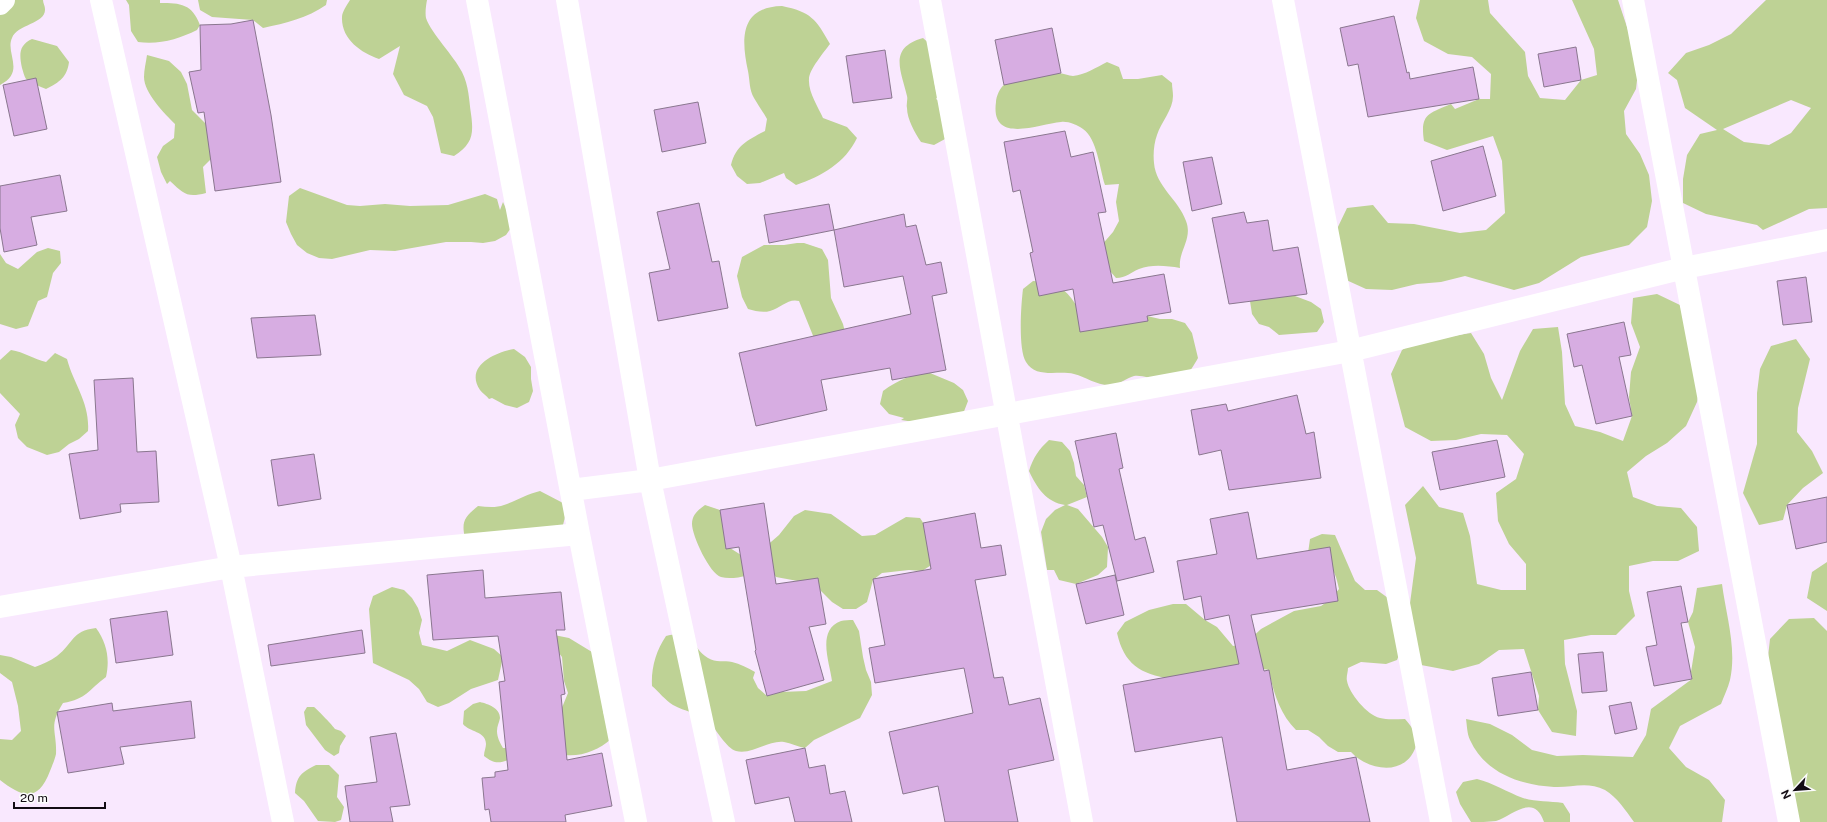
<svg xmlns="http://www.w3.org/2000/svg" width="1827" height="822" font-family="'Public Sans',sans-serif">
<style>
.green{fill:#bed295;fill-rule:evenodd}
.building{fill:#d7ade2;stroke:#8a778f}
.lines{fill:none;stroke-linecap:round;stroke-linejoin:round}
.minor{stroke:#fff;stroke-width:22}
</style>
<rect width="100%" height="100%" fill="#f9e8fe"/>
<path class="green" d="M 0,0 L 43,0 C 43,3 45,6 45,9 C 46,24 17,24 12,38 C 5,53 26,72 0,85 Z
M 126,0 L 160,0 L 160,3 C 181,3 192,4 200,25 L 197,30 C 179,39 159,45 138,42 L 131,31 L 129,5 Z
M 198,0 L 327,0 L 326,5 C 307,18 286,23 263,28 L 253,20 L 212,17 L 200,10 Z
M 350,0 L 427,0 C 426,5 425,13 426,18 C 431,33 454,56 462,72 C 469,86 469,100 471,114 C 474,135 472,144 454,156 L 441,153 L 433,117 L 427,106 L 404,95 L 393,74 L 400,46 L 379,59 C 361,53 341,39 342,17 C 342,12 347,5 350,0 Z
M 1420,0 L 1488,0 L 1490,13 L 1525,52 L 1528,76 L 1540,98 L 1565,100 L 1581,80 L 1597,75 L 1594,49 L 1572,0 L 1618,0 L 1639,63 L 1636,89 L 1624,111 L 1626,134 L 1640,154 L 1649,175 L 1652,201 L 1647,227 L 1629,245 L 1581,257 L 1539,283 L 1514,290 L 1465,276 L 1441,282 L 1417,284 L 1392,290 L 1366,289 L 1344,279 L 1336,231 L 1347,208 L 1373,205 L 1388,223 L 1414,224 L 1460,233 L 1486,230 L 1505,213 L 1502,161 L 1493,136 L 1447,150 L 1424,141 C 1420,114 1428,114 1451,104 L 1455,109 L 1479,99 L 1490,99 L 1491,74 L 1472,57 L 1448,54 L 1424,41 L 1416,18 Z
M 1766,0 L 1827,0 L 1827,208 L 1809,209 L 1763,230 L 1757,225 L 1706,214 L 1683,203 L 1683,179 L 1687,155 L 1700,134 L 1717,130 L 1685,108 L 1677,80 L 1668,73 L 1686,53 L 1709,45 L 1731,34 ZM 1791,100 L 1811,108 L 1791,133 L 1769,145 L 1744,142 L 1723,129 Z
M 782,6 C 811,12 816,19 830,44 C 824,52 809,70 809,79 C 808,92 818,107 823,118 L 847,127 L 857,138 C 845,163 822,176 796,185 L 786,178 L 784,173 L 760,183 L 747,184 L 737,176 L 731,165 C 736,145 748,140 765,131 L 767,119 C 763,112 758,105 754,98 C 749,89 750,81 748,71 C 741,39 740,7 782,6 Z
M 923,38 L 932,46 C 934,63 932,81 938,96 L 936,99 L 947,106 L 945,139 L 934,145 L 921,142 C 915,133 907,119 907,108 C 906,104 908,100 907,96 C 901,70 888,48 923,38 Z
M 32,39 L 57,46 L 69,62 C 67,77 60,82 46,89 C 40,86 31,84 26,79 C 24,76 23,71 22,68 C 19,54 19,45 32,39 Z
M 147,55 L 169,61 L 181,72 L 187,84 L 192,110 L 210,128 L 221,149 L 203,167 L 206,193 C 187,198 184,194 170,181 L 167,184 L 161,172 L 157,157 L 163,146 L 174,138 L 175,124 C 165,114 144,93 144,77 C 144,70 146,62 147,55 Z
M 1107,62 L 1119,67 L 1123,79 L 1138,79 L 1162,75 L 1172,83 C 1172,87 1173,92 1173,96 C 1173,110 1161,122 1157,135 C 1154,143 1153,154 1154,163 C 1156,187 1179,200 1186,221 C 1193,239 1178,251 1180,268 C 1167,266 1152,264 1139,269 C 1131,272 1126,278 1116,278 L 1104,264 L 1100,247 L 1113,232 L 1119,221 L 1116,202 L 1119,184 L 1105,185 C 1100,170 1097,138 1083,129 C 1077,125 1068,121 1061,122 C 1039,124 990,145 996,102 C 996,97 1000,87 1005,84 C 1017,77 1045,73 1058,73 C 1063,73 1069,76 1073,76 C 1085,75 1097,67 1107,62 Z
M 300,188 L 347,205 L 360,206 L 385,204 L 410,206 L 448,205 L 485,194 L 497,199 L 500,210 L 503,202 L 513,225 L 506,235 L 495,241 L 483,243 L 471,242 L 446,242 L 395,251 L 370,250 L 332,259 L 319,258 L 307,253 L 297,245 L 291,234 L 286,222 L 289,196 Z
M 797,243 L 804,243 L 822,249 L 828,260 L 831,298 L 843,324 L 847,340 L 818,348 L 799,301 C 788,298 781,308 770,311 C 763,313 755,311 748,309 L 742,297 L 737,276 L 742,257 L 764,245 L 784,245 Z
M 48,248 L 60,251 L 61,263 L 53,273 L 47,297 L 38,301 L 28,326 L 16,329 L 0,324 L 0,254 L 6,263 L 18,269 L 37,252 Z
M 1033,281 C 1054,282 1065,287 1076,305 L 1133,318 L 1147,316 L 1160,319 L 1172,319 L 1185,323 L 1192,333 L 1198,358 C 1194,365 1190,373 1182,377 C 1177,379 1164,380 1158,380 C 1150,379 1143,375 1134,376 C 1126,378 1118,386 1109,385 C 1096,385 1086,377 1074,374 C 1058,370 1036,379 1026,362 C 1018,349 1021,305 1023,289 Z
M 1287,293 L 1311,302 L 1321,309 L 1324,322 L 1317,332 L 1279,335 L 1269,327 L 1259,324 L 1252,314 L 1250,301 Z
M 1657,294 L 1680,305 L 1702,375 L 1697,402 L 1686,426 L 1667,443 L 1646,456 L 1627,472 L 1633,497 L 1657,506 L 1681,508 L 1697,527 L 1699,551 L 1678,561 L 1653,561 L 1629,566 L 1629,591 L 1635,616 L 1616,635 L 1591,635 L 1564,640 L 1565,664 L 1577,711 L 1576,736 L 1552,732 L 1538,710 L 1539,696 L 1524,649 L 1499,650 L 1479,664 L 1453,671 L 1421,665 L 1409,611 L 1416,558 L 1405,505 L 1423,486 L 1439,507 L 1463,513 L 1470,536 L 1477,584 L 1501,590 L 1526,590 L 1526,564 L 1509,544 L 1498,521 L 1496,493 L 1516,479 L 1524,454 L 1507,435 L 1481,434 L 1456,440 L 1431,441 L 1405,427 L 1391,374 L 1402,350 L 1422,337 L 1446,337 L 1471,333 L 1484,354 L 1491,378 L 1502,400 L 1520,351 L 1533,329 L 1558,327 L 1562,352 L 1565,404 L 1575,426 L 1600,432 L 1623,441 L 1632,416 L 1629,397 L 1631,372 L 1640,347 L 1631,323 L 1633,298 Z
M 1796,339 L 1810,359 L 1798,408 L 1797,432 L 1812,451 L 1823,473 L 1803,488 L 1787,505 L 1783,520 L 1759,525 L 1743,493 L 1757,444 L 1757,393 L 1760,369 L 1771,346 Z
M 514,349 L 525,357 L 531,367 L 531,379 L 533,391 L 529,402 L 517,408 L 505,405 L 492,398 L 489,399 C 487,396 482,393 480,390 C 464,366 496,352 514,349 Z
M 11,350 C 24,352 34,359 46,362 L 55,353 L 67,359 C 74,385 90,403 88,431 L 79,439 L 69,444 L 59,452 L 47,455 L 27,447 L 18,438 L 15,425 L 20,414 L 0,393 L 0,360 Z
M 930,373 L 954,383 L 963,390 L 968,401 L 963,414 L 914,422 L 901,420 L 904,418 L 889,414 L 880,404 L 883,391 C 898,380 912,374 930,373 Z
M 1049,440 L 1062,442 L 1070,451 L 1074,463 L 1076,476 L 1084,485 L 1087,497 L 1067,505 L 1078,509 L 1102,537 L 1108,547 L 1107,567 L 1098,575 L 1076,584 L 1059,580 L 1054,570 L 1047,570 L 1041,532 L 1046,519 L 1055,510 L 1065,505 C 1046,502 1037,488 1029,471 C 1033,458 1039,449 1049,440 Z
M 540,491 L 563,503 L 565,517 L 562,529 L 465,538 C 461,521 465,517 478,506 C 487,507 496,508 504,505 C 516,501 527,494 540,491 Z
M 705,505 L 720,510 L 730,548 L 741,555 L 764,548 L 779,535 L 794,516 L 805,510 L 831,514 L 862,536 L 875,535 L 906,517 L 920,518 L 930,533 L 933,564 L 922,571 L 909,570 L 882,573 L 873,580 L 867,602 L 856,609 L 843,609 L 832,602 L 814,584 L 776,577 L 769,568 C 756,573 735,581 721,577 C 710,574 692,536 692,524 C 692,515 698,510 705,505 Z
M 1322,534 L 1335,535 L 1355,581 L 1365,590 L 1377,590 L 1388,598 L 1402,648 L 1397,660 L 1386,664 L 1361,662 L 1348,668 C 1348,672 1346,677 1347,681 C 1349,693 1367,715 1380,718 C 1387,720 1397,719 1405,719 C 1410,725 1417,733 1417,741 C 1417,745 1414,752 1411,756 C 1397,775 1367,769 1351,752 L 1338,752 L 1328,746 L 1319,737 L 1308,730 L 1296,730 C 1280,714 1273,692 1269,670 L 1258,668 L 1171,679 C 1140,674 1124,664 1117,633 L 1125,622 L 1149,610 L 1173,604 L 1186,604 L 1205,620 L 1217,627 L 1233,646 L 1245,644 L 1261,629 L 1294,611 L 1321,606 L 1331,599 L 1339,589 C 1334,564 1329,564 1308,553 L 1310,539 Z
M 1827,562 L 1827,611 L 1807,598 L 1812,572 Z
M 1722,584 C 1726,615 1737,648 1730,680 C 1728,688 1724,696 1721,704 L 1680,726 L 1669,748 L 1686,767 L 1709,780 L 1725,800 L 1722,822 L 1634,822 C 1626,811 1617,797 1605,790 C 1587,781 1571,788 1554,787 C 1520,785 1485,773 1470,740 C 1467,734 1467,725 1466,719 L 1490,724 L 1512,735 L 1532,750 L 1557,756 L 1583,755 L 1633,757 L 1646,735 L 1651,709 L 1692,679 L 1691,672 L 1695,647 L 1688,622 L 1693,612 L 1697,588 Z
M 392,587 L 404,590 L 412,598 L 418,608 L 422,620 L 419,633 L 422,645 L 447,651 L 470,640 L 494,649 L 503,657 L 498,680 L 471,689 L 449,703 L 438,707 L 427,702 L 419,689 L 409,680 L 373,663 L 369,609 L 373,596 Z
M 1814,618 L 1827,631 L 1827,822 L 1789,822 L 1767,666 L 1770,639 L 1789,619 Z
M 853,620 L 859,631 L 863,657 L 866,670 L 871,682 L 872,695 L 860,718 L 814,740 L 805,748 C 798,747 791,743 784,742 C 768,740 752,755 736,751 C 726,748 716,729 709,722 C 698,712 685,712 673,705 C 665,700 659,692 652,686 C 651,668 656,651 666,636 C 699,628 688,646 708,658 C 716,663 724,660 732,662 C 740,664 748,668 755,672 L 753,678 L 758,688 L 767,696 L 781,692 L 806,691 L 832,681 C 830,663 816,630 841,621 C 844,620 850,620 853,620 Z
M 96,628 C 107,643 110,659 106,677 C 88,690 87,699 63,703 C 48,727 57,730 56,754 C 55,759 52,766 50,771 C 38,803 22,797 0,780 L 0,739 L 12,740 L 21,731 L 18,706 L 12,682 L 0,673 L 0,655 L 11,657 L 35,667 C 43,664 50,661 57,656 C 74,643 71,631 96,628 Z
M 549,634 L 569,638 L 592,652 L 605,701 C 598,717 613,723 611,739 C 599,750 581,757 565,755 L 561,710 L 568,693 L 564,681 L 562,657 L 555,648 Z
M 480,702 C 488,704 500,708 500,718 C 499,723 497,726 497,731 C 497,737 500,743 503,748 L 509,748 L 508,760 C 498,764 493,763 484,756 C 484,751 486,748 486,744 C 486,731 469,732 463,724 L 464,711 L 473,704 Z
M 307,707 L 314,707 C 319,711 333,726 335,729 L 341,731 L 346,736 L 340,746 L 339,753 L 334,756 L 325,750 L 306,725 L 304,712 Z
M 316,765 L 329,765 L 339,775 L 337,797 L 344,807 L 341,820 L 335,822 L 318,821 L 304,801 L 295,793 C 296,776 302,772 316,765 Z
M 1477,779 C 1493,783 1507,792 1523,798 C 1536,802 1549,801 1563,803 L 1570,814 L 1570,822 L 1544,822 C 1534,792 1512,816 1496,821 C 1489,822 1478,822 1471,822 L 1460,804 L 1456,792 L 1463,782 Z"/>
<path class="building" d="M 1394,16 L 1407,73 L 1409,72 L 1410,79 L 1473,67 L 1479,99 L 1368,117 L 1358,64 L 1348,66 L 1340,28 Z
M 253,20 L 271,115 L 281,182 L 215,191 L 204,112 L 198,113 L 189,72 L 201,70 L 200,25 L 231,24 Z
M 1052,28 L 1061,73 L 1004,85 L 995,40 Z
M 1576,47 L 1581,80 L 1544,87 L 1538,54 Z
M 885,50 L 892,98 L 853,103 L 846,56 Z
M 36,78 L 47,129 L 14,136 L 3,85 Z
M 698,102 L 706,143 L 662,152 L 654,110 Z
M 1065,131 L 1071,157 L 1093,152 L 1106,212 L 1098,213 L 1113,283 L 1164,274 L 1171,312 L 1147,316 L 1148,321 L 1080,332 L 1073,289 L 1039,296 L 1030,253 L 1033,252 L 1020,190 L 1013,192 L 1004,142 Z
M 1483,146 L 1496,196 L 1443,211 L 1431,161 Z
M 1212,157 L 1222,204 L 1192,211 L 1183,162 Z
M 60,175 L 67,211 L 31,217 L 37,245 L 4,252 L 0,228 L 0,186 Z
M 699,203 L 712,262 L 719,261 L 728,308 L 658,321 L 649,273 L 670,269 L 657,212 Z
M 829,204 L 834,230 L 769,243 L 764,215 Z
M 1244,212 L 1247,223 L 1268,220 L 1273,251 L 1298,247 L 1307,294 L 1229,304 L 1212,218 Z
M 904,214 L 906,227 L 916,225 L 926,265 L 941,262 L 947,293 L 932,296 L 946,370 L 892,380 L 890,368 L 821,380 L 827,410 L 756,426 L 739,353 L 911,314 L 903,276 L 844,287 L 834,230 Z
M 1806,277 L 1812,322 L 1783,325 L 1777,281 Z
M 315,315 L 321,355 L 257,358 L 251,318 Z
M 1624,322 L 1631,355 L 1619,357 L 1632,416 L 1596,424 L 1582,365 L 1574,367 L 1567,334 Z
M 133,378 L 137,452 L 156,451 L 159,502 L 120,504 L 121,512 L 80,519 L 69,454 L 98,450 L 94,380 Z
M 1297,395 L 1306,434 L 1314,432 L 1321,478 L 1229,490 L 1221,450 L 1199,455 L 1191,410 L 1226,404 L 1228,411 Z
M 1116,433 L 1123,468 L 1119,469 L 1135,540 L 1145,537 L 1154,572 L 1117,581 L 1103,525 L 1094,527 L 1075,441 Z
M 1497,440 L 1505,477 L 1440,490 L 1432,452 Z
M 314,454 L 321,499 L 278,506 L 271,460 Z
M 1827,497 L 1827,542 L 1796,549 L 1787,505 Z
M 764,503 L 776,584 L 818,578 L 826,624 L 809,627 L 824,680 L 767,696 L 755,651 L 756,650 L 739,547 L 726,549 L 720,510 Z
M 1248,512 L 1257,559 L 1330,547 L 1338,601 L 1251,615 L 1264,671 L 1269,670 L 1287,770 L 1356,757 L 1370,822 L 1237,822 L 1222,737 L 1135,752 L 1123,685 L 1239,664 L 1229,615 L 1205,620 L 1201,596 L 1184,600 L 1177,561 L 1217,554 L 1210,519 Z
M 975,513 L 981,548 L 1001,545 L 1006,575 L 975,580 L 994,678 L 1003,677 L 1009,705 L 1040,698 L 1054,760 L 1008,770 L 1018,822 L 945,822 L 938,786 L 903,794 L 889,732 L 973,713 L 964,668 L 875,683 L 869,648 L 885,645 L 873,579 L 931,569 L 923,523 Z
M 483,570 L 485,598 L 561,592 L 565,630 L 556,630 L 565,694 L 561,695 L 567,760 L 602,753 L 612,806 L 565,815 L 566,822 L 491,822 L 489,809 L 485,810 L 482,778 L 495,777 L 495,772 L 508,770 L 499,682 L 505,681 L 498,636 L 433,640 L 427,575 Z
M 1115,575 L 1124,615 L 1086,624 L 1076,584 Z
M 1681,586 L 1688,622 L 1681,623 L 1692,679 L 1654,686 L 1646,647 L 1657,645 L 1647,592 Z
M 167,611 L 173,655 L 116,663 L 110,619 Z
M 362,630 L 365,653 L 271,666 L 268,645 Z
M 1603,652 L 1607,691 L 1582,693 L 1578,654 Z
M 1531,672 L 1538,710 L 1498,716 L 1492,678 Z
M 191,701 L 195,738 L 120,747 L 124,764 L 68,773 L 57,712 L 112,703 L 113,711 Z
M 1631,702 L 1637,729 L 1615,734 L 1609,706 Z
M 396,733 L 410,805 L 390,807 L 393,822 L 350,822 L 345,786 L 377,782 L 370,737 Z
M 805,748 L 809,768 L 825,765 L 830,794 L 845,791 L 852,822 L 795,822 L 789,797 L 755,804 L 746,760 Z"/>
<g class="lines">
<path class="minor" d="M 101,0 L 231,567 L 283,822
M 477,0 L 579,534 L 636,822
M 567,0 L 650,480 L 724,822
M 930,0 L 1082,822
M 1283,0 L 1441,822
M 1633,0 L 1789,822
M 0,4 L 4,0
M 571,490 L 650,480 L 1350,351 L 1684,268 L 1827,240
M 0,607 L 231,567 L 579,534"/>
</g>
<g transform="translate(1795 790) rotate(244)" stroke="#fcfcfc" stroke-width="3" paint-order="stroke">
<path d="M0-3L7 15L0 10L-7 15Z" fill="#120b13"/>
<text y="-6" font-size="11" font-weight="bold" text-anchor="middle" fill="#120b13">N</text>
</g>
<path d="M14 802v6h91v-6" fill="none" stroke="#120b13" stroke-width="2"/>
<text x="20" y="802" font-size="12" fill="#120b13" stroke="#fcfcfc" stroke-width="3" paint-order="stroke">20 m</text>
</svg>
